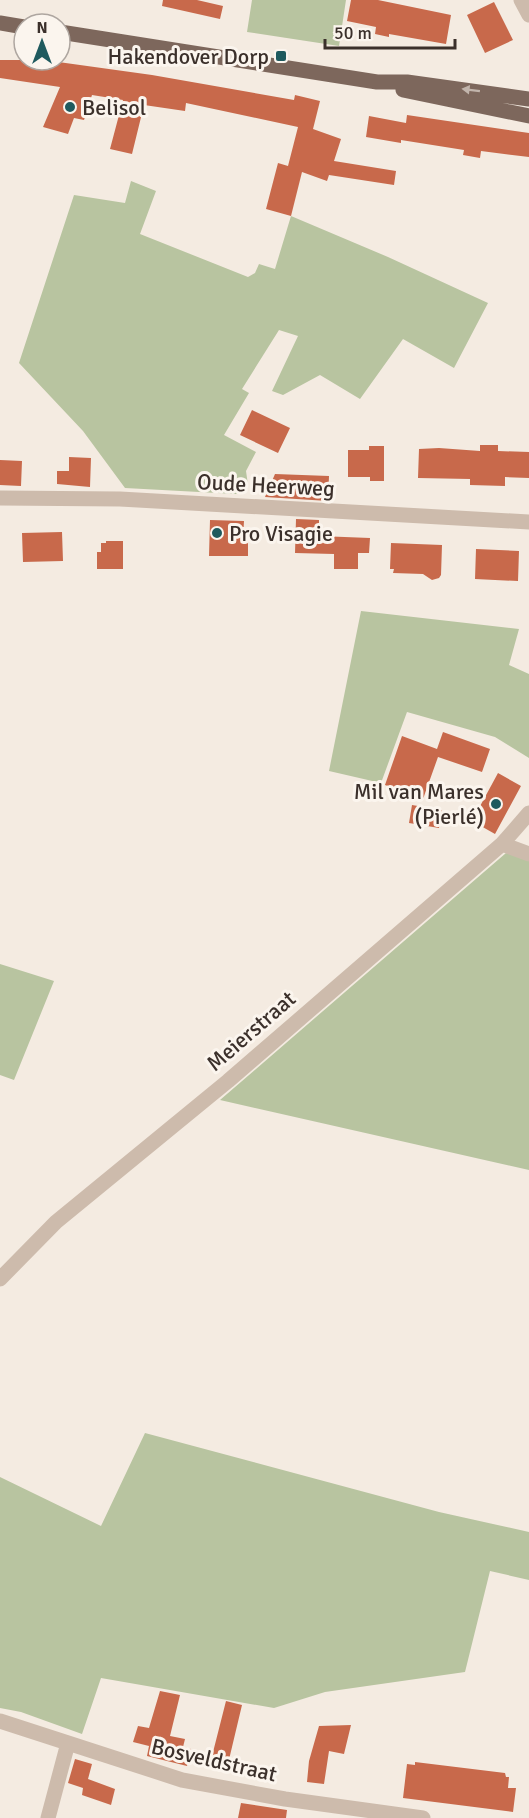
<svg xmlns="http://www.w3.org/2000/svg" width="529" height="1818" font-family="Signika,sans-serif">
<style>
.green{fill:#b8c4a0}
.building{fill:#c8694b}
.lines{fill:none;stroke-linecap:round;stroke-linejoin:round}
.minor{stroke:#cdbbac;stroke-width:15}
.primary{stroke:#7d675c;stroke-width:15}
.oneway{fill:#c2b5ac}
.poi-dot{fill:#1f5a5e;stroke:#fbf5ee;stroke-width:2}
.labels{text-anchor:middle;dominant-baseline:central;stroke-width:6;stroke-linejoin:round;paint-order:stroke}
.poi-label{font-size:22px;fill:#3b302b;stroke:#fbf5ee;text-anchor:end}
.street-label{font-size:22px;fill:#3b302b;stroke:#fbf5ee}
</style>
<rect width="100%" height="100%" fill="#f4ebe1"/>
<path class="green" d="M 252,0 L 346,0 L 339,46 L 247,32 Z
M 131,181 L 156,191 L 140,234 L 248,277 L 255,273 L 259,264 L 275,269 L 291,216 L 388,257 L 488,303 L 454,368 L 403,339 L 360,399 L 320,375 L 283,395 L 272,391 L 298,336 L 279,330 L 242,389 L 249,393 L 224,435 L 256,452 L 246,471 L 248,485 L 236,494 L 125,488 L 83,431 L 19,363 L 74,195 L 125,203 Z
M 361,611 L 519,629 L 509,665 L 529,674 L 529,758 L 495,737 L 407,712 L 381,783 L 329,771 Z
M 506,853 L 529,860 L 529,1170 L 220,1100 Z
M 0,964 L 54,981 L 14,1080 L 0,1075 Z
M 145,1433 L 439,1512 L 529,1532 L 529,1580 L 490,1571 L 465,1672 L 325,1692 L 274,1708 L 101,1678 L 82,1734 L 21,1712 L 0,1708 L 0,1477 L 101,1526 Z"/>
<path class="building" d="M 163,0 L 197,0 L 223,6 L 220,19 L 162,6 Z
M 351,0 L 378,0 L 451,15 L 446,44 L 389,34 L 389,37 L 375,34 L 376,27 L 347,21 Z
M 494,2 L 513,40 L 485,53 L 467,15 Z
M 0,60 L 44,60 L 152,75 L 294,100 L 295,95 L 320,101 L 313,129 L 341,139 L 334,161 L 396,171 L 394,185 L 329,175 L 327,181 L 302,172 L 291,216 L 266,209 L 278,163 L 288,166 L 298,127 L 186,103 L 185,111 L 144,105 L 132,154 L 110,149 L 123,100 L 92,95 L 84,120 L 74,118 L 68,134 L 43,127 L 60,87 L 0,78 Z
M 407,115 L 529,133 L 529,157 L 481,151 L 480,158 L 463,155 L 464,150 L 401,140 L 401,143 L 366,137 L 369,116 L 406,123 Z
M 252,410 L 290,428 L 278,453 L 240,435 Z
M 480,445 L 498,445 L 498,451 L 529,452 L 529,478 L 505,477 L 505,486 L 470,485 L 470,479 L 418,478 L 419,449 L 439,448 L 480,451 Z
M 369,446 L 384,446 L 384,481 L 370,481 L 370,477 L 348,477 L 348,450 L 369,450 Z
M 69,457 L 91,458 L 90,487 L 57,484 L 57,471 L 69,471 Z
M 0,460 L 22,461 L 21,486 L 0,485 Z
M 275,474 L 329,476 L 328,501 L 265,497 Z
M 296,519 L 319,520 L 319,536 L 370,538 L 369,553 L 358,553 L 358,569 L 334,569 L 334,554 L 295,553 Z
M 210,520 L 244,521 L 243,538 L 248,538 L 248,556 L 209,556 Z
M 62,532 L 63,561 L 23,562 L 22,533 Z
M 106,541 L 123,541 L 123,569 L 97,569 L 97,552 L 101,552 L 101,543 L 106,543 Z
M 391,543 L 442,545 L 441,575 L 439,578 L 432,580 L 423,574 L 393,573 L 394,569 L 390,569 Z
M 476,549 L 519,551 L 518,581 L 475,579 Z
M 443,732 L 490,749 L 482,772 L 438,757 L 423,799 L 385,785 L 402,736 L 437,749 Z
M 498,773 L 521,786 L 495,834 L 472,821 Z
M 412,805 L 442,810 L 439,828 L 409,823 Z
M 160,1691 L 180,1695 L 170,1736 L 185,1739 L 183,1747 L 191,1749 L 187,1766 L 147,1756 L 149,1746 L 133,1742 L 138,1726 L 149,1728 Z
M 226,1701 L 242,1705 L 227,1768 L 210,1764 Z
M 351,1725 L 344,1754 L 329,1751 L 324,1784 L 307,1782 L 309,1761 L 319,1726 Z
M 75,1759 L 92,1764 L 88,1779 L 115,1789 L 111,1805 L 82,1795 L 83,1788 L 68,1783 Z
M 415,1762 L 505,1773 L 506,1777 L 509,1777 L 508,1788 L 516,1788 L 513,1812 L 403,1798 L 407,1764 L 415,1765 Z
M 241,1803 L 287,1810 L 286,1818 L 238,1818 Z"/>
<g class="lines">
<path class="minor" d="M 521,0 L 529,15
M 0,498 L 120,499 L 529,522
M 502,844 L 529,854
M 0,1279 L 56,1222 L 228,1081 L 502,844 L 529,813
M 0,1721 L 182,1780 L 285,1799 L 423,1818
M 48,1818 L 68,1743"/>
<path class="primary" d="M 0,23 L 24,27
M 60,32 L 377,82 L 407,82 L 529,99
M 403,90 L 529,116"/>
</g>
<defs><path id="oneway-solid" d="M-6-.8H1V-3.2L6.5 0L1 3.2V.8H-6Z" transform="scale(1.5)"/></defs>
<use class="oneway" href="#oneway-solid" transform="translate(471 90) rotate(-173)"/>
<g class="poi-dot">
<rect x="275" y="50" width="12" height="12" rx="3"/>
<circle cx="70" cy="107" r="6"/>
<circle cx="217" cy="533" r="6"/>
<circle cx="496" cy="804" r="6"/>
</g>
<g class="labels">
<g class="poi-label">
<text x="269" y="56">Hakendover Dorp</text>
<text x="82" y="107" text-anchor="start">Belisol</text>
<text x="229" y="533" text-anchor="start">Pro Visagie</text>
<text x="484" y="791">Mil van Mares<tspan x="484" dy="25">(Pierlé)</tspan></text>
</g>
<g class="street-label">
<text transform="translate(266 485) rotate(3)">Oude Heerweg</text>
<text transform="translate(251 1031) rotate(-41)">Meierstraat</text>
<text transform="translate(214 1760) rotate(13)">Bosveldstraat</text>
</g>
</g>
<g transform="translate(42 42)"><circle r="28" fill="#fbf5ee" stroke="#aea6a0" stroke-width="1.5"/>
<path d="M0-4.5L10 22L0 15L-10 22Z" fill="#1f5a5e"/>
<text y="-9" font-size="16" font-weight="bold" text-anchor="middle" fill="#3b302b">N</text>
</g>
<path d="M325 39v9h130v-9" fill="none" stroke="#3b302b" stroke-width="3"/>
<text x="334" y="39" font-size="18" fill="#3b302b" stroke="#fbf5ee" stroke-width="4.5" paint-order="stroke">50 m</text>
</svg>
